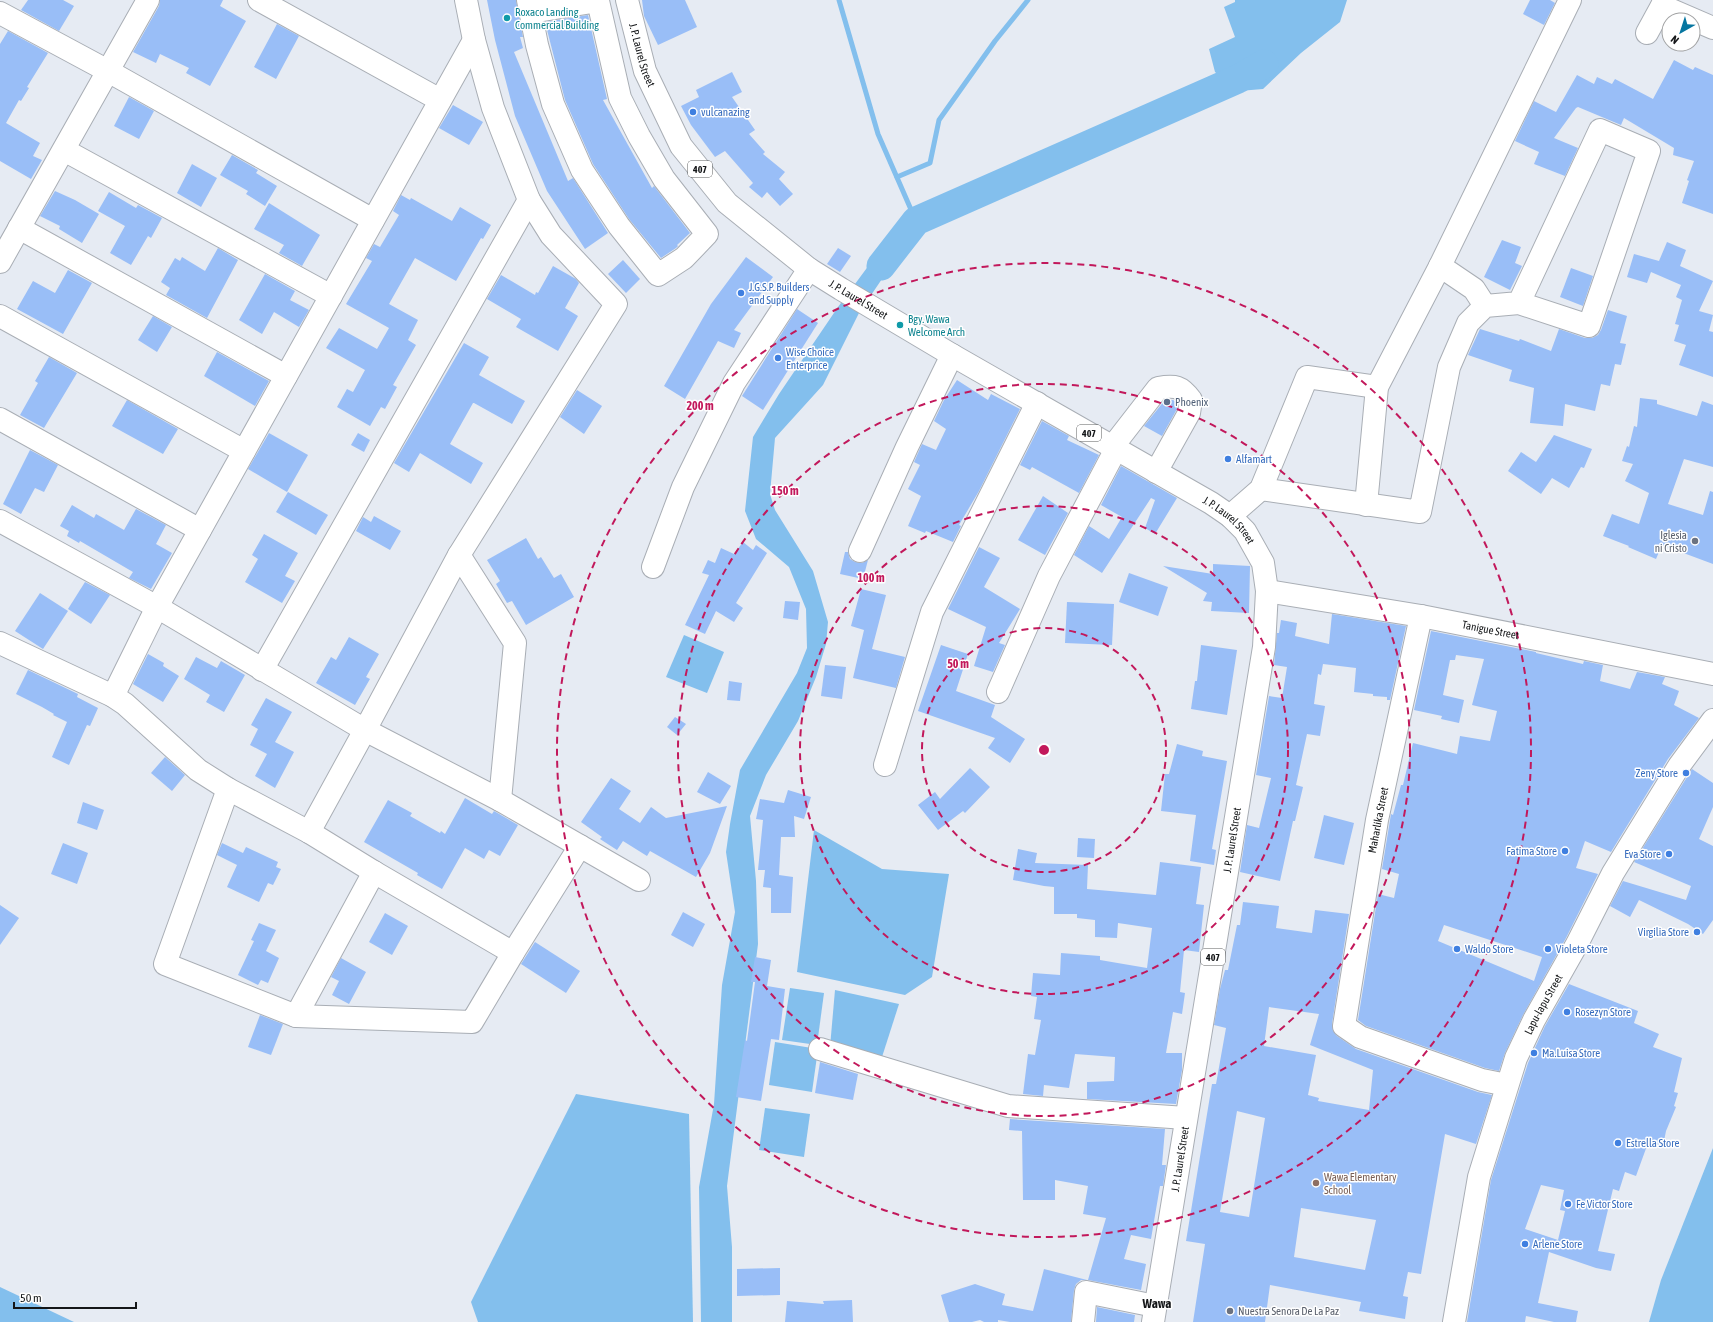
<svg xmlns="http://www.w3.org/2000/svg" width="1713" height="1322" viewBox="0 0 1713 1322" font-family="'Asap Condensed',sans-serif">
<rect width="100%" height="100%" fill="#e6ebf3"/>
<g fill="#83bfed">
<polygon points="1235,0 1347,0 1340,22 1301,53 1263,89 1239,91 1215,72 1209,49 1235,37 1224,7 1235,2"/>
<polygon points="913,233 859,313 823,385 775,438 770,494 775,510 813,571 828,622 826,644 816,677 798,721 766,775 750,816 756,881 758,944 727,1186 732,1247 732,1322 701,1322 699,1187 714,1104 722,985 735,912 726,852 730,824 740,770 797,673 807,648 806,609 789,567 756,539 745,511 753,437 779,394 838,307 889,238"/>
<polygon points="684,635 724,652 707,693 666,677"/>
<polygon points="814,830 882,869 949,874 932,977 905,995 797,972"/>
<polygon points="790,988 824,993 817,1045 782,1040"/>
<polygon points="835,990 899,1004 882,1057 830,1047"/>
<polygon points="775,1042 818,1049 812,1092 769,1085"/>
<polygon points="576,1094 689,1114 693,1322 478,1322 471,1302"/>
<polygon points="765,1108 810,1114 804,1157 759,1150"/>
<polygon points="1713,1148 1713,1322 1649,1322 1661,1280"/>
<polygon points="0,1287 74,1322 0,1322"/>
</g>
<g fill="none" stroke-linecap="round" stroke-linejoin="round">
<g stroke="#83bfed" stroke-width="5">
<polyline points="839,0 878,134 916,221"/>
<polyline points="897,177 930,163 939,120 995,41 1028,0"/>
</g>
<polyline stroke="#83bfed" stroke-width="29" points="881,266 916,221 1238,79 1264,64"/>
</g>
<g fill="#99bef7" fill-rule="evenodd">
<polygon points="28,0 63,0 74,6 59,31 21,10"/>
<polygon points="160,0 223,0 220,6 246,21 210,86 186,73 189,68 160,54 156,63 133,52 159,6"/>
<polygon points="487,0 516,0 523,37 520,37 523,48 514,52 568,181 573,178 608,233 585,249 547,191 515,116 495,40"/>
<polygon points="642,0 685,0 697,27 658,45 644,16"/>
<polygon points="1530,0 1550,0 1555,3 1544,25 1523,14"/>
<polygon points="588,15 607,99 603,100 652,188 654,186 690,233 677,245 678,246 676,248 661,258 629,219 593,164 565,100 545,22"/>
<polygon points="277,24 299,36 276,79 254,67"/>
<polygon points="8,31 48,53 27,87 29,88 21,101 19,100 6,123 40,143 33,156 42,160 31,179 0,161 0,44"/>
<polygon points="1674,60 1693,70 1695,67 1713,75 1713,214 1682,203 1689,181 1687,180 1694,161 1673,155 1674,148 1624,118 1621,125 1578,107 1576,108 1554,138 1578,148 1565,176 1534,164 1539,152 1515,141 1534,101 1556,112 1577,75 1594,84 1597,77 1612,84 1615,79 1653,99"/>
<polygon points="732,72 742,92 732,97 755,130 749,134 765,152 763,154 785,172 779,179 793,194 780,206 767,192 762,198 749,187 753,183 725,151 715,157 691,125 681,106 699,97 696,90"/>
<polygon points="129,97 154,111 139,139 114,126"/>
<polygon points="453,105 483,122 469,145 439,128"/>
<polygon points="232,155 258,170 256,173 277,186 265,206 246,194 248,191 220,175"/>
<polygon points="192,164 217,178 201,207 177,193"/>
<polygon points="55,191 75,200 99,214 82,243 59,229 60,226 40,216"/>
<polygon points="109,192 136,208 138,205 162,218 151,238 148,236 131,265 110,253 125,226 98,211"/>
<polygon points="401,195 410,200 411,198 452,221 460,207 491,225 483,239 481,238 456,281 415,258 389,304 418,320 408,340 416,345 393,385 397,387 385,409 381,407 370,426 337,407 347,389 353,392 365,370 326,348 339,328 377,349 389,328 346,304 372,261 366,258 374,244 380,247 399,215 393,211"/>
<polygon points="269,203 320,235 302,266 279,253 284,245 254,229"/>
<polygon points="1502,240 1521,247 1515,263 1522,266 1510,290 1484,277"/>
<polygon points="1667,242 1686,250 1680,266 1713,281 1699,311 1713,315 1709,331 1713,332 1713,377 1679,365 1686,345 1674,341 1679,325 1675,324 1682,300 1676,297 1681,285 1651,272 1647,283 1627,277 1634,254 1659,261"/>
<polygon points="218,248 238,260 207,318 166,295 170,288 161,282 175,258 180,261 182,257 205,271"/>
<polygon points="838,248 851,256 840,272 827,264"/>
<polygon points="746,257 773,277 734,330 741,333 734,348 718,341 685,399 664,386 711,304"/>
<polygon points="623,260 640,279 626,293 608,274"/>
<polygon points="553,266 576,279 579,283 565,308 578,316 558,351 516,327 521,319 487,299 501,275 535,295 536,292 538,293"/>
<polygon points="1571,268 1593,276 1583,306 1560,297"/>
<polygon points="68,270 92,283 63,334 17,309 33,281 55,293"/>
<polygon points="265,274 295,291 290,300 309,310 299,327 274,312 262,334 239,320"/>
<polygon points="797,309 818,323 763,410 742,396"/>
<polygon points="1608,310 1627,316 1620,343 1626,344 1621,365 1615,364 1610,386 1601,384 1595,411 1565,404 1563,426 1530,423 1534,388 1509,381 1512,370 1468,355 1480,329 1519,341 1520,339 1551,351 1559,329 1585,338 1592,338 1598,335 1601,330"/>
<polygon points="153,316 172,327 157,352 138,340"/>
<polygon points="464,343 489,357 479,375 525,401 512,424 474,403 473,403 450,444 483,463 471,484 420,453 409,472 394,463"/>
<polygon points="217,352 269,381 255,406 204,376"/>
<polygon points="49,357 77,373 44,428 20,415 38,383 35,381"/>
<polygon points="957,380 988,400 991,394 1020,409 979,491 959,525 961,526 953,542 926,531 925,533 908,526 921,496 908,489 920,465 914,462 922,444 936,450 946,429 934,421 944,400"/>
<polygon points="577,390 602,406 584,434 560,417"/>
<polygon points="1640,398 1657,400 1657,404 1697,416 1702,401 1713,405 1713,467 1684,459 1668,504 1703,515 1710,491 1713,492 1713,564 1662,545 1656,559 1628,547 1629,546 1603,536 1612,514 1639,524 1649,493 1625,481 1633,464 1622,461 1627,446 1629,447 1634,426 1637,427"/>
<polygon points="127,400 178,429 163,454 112,426"/>
<polygon points="1165,400 1173,400 1178,403 1177,409 1162,436 1144,426"/>
<polygon points="1042,421 1069,436 1067,440 1099,455 1079,493 1032,467 1030,470 1020,465"/>
<polygon points="269,433 308,455 287,492 248,469"/>
<polygon points="358,433 370,440 364,452 351,445"/>
<polygon points="1554,435 1592,449 1584,468 1581,467 1569,488 1552,478 1541,494 1508,471 1521,452 1536,462"/>
<polygon points="30,450 58,465 44,492 35,488 21,514 3,504"/>
<polygon points="1121,466 1177,498 1155,534 1145,528 1155,500 1151,498 1102,573 1074,555 1089,526 1109,539 1122,517 1101,505"/>
<polygon points="288,492 328,515 316,535 276,512"/>
<polygon points="1043,496 1068,513 1045,555 1018,540"/>
<polygon points="72,505 94,518 96,514 124,530 136,509 166,525 156,544 172,553 151,589 129,578 133,572 80,541 79,543 67,536 69,531 60,526"/>
<polygon points="374,516 401,531 390,550 356,531 363,517 371,522"/>
<polygon points="264,534 298,553 285,576 295,581 282,603 245,582 258,559 252,555"/>
<polygon points="526,538 538,559 541,557 554,578 561,574 574,597 526,625 512,601 507,603 496,584 500,581 487,560"/>
<polygon points="743,542 753,550 756,545 767,553 736,603 743,608 734,622 716,611 705,634 685,625 709,575 702,573 708,560 715,563 721,548 734,554"/>
<polygon points="979,547 1000,558 984,587 1020,609 999,643 1005,645 993,672 974,666 986,627 948,609"/>
<polygon points="845,552 848,552 850,559 855,562 862,563 868,560 863,579 840,574"/>
<polygon points="1213,564 1250,566 1249,613 1211,611 1212,602 1203,601 1207,593 1163,566 1213,574"/>
<polygon points="1129,573 1168,587 1158,616 1119,602"/>
<polygon points="85,582 110,595 91,624 68,609"/>
<polygon points="861,589 886,595 872,649 905,657 896,688 853,678 864,630 851,626"/>
<polygon points="40,593 68,611 43,649 15,631"/>
<polygon points="785,601 800,602 798,620 783,618"/>
<polygon points="1067,602 1114,604 1112,645 1065,643"/>
<polygon points="1332,614 1406,626 1390,700 1387,700 1387,697 1373,696 1373,694 1354,692 1356,668 1323,664 1321,675 1318,674 1314,704 1325,706 1320,736 1307,734 1296,785 1303,787 1295,821 1293,821 1280,881 1240,872 1247,825 1259,828 1271,778 1256,775 1269,696 1282,698 1287,667 1274,665 1277,633 1279,633 1281,620 1297,623 1295,636 1329,644"/>
<path d="M1431 631 1536 652V653L1583 664 1584 661 1603 665 1600 681 1630 689 1637 672 1665 677 1662 684 1679 691 1674 705 1699 718 1668 759 1611 852 1585 841 1576 868 1598 874 1566 938 1523 1015 1505 1053 1499 1071 1485 1068 1366 1026 1358 1020 1378 894 1394 898 1399 874 1382 869 1391 814 1393 815 1401 785H1403L1413 743 1457 754 1460 736 1490 741 1497 711 1472 705 1484 659 1456 655 1455 660H1450L1443 695 1464 700 1459 723 1441 719 1442 716 1414 710ZM1444 925 1542 957 1534 981 1438 941Z"/>
<polygon points="349,637 379,654 366,677 370,679 355,705 316,683 331,657 336,660"/>
<polygon points="941,645 968,654 956,691 995,705 991,717 1025,739 1010,763 988,748 995,738 918,711"/>
<polygon points="1201,645 1237,650 1227,715 1191,709 1195,681 1197,681"/>
<polygon points="148,654 164,663 163,666 179,676 163,702 133,684"/>
<polygon points="196,657 217,668 221,661 245,675 224,712 206,702 210,695 184,679"/>
<polygon points="825,665 846,667 842,699 821,696"/>
<polygon points="28,670 78,694 77,697 98,708 90,726 87,725 69,765 52,757 67,722 53,715 54,714 42,707 16,694"/>
<polygon points="729,681 742,683 740,701 727,700"/>
<polygon points="266,698 292,712 275,742 294,752 275,788 255,776 267,754 250,745 258,729 251,725"/>
<polygon points="675,717 686,724 677,735 667,727"/>
<polygon points="1177,744 1203,751 1202,756 1227,761 1212,849 1216,850 1214,865 1190,861 1196,815 1161,811 1165,774 1169,774"/>
<polygon points="165,757 185,775 172,791 151,773"/>
<polygon points="970,768 990,787 965,813 963,811 938,830 918,805 935,792 940,799"/>
<polygon points="1692,769 1713,783 1713,807 1699,839 1713,846 1713,920 1703,934 1688,924 1639,900 1630,917 1610,906 1623,881 1686,900 1691,886 1634,862"/>
<polygon points="708,772 731,786 720,804 697,792"/>
<polygon points="611,778 631,791 619,809 640,823 651,807 666,818 727,806 710,853 696,877 650,851 647,856 623,841 617,850 600,839 602,837 581,822"/>
<polygon points="788,790 811,797 804,819 794,816 795,837 781,837 779,875 793,877 791,913 771,913 771,888 763,887 765,870 758,870 763,820 756,819 760,799 784,803"/>
<polygon points="465,798 492,814 494,811 518,825 500,856 489,850 484,859 465,848 442,889 417,875 418,873 364,842 388,800 412,813 410,816 440,833 441,831 445,834"/>
<polygon points="83,802 104,810 97,830 77,823"/>
<polygon points="1324,815 1354,823 1344,865 1314,858"/>
<polygon points="1078,838 1095,839 1094,858 1077,857"/>
<polygon points="63,843 88,853 77,884 51,874"/>
<polygon points="222,843 243,853 246,847 278,862 276,867 281,869 273,885 268,883 259,902 227,887 237,865 217,855"/>
<polygon points="1018,849 1037,853 1035,863 1088,865 1087,889 1156,895 1160,862 1201,867 1196,904 1204,905 1199,952 1184,950 1180,992 1185,993 1182,1014 1173,1012 1166,1053 1182,1053 1182,1070 1176,1104 1087,1099 1087,1082 1114,1081 1115,1057 1075,1054 1069,1088 1044,1085 1043,1096 1023,1094 1028,1054 1035,1055 1041,1020 1034,1019 1037,997 1031,996 1033,973 1060,975 1061,953 1100,956 1100,960 1147,968 1152,928 1118,923 1117,938 1095,937 1095,920 1077,918 1077,914 1054,914 1054,887 1044,886 1013,880"/>
<path d="M1243 902 1279 906 1276 928 1312 933 1315 910 1349 914 1332 1024 1333 1031 1337 1036 1356 1049 1478 1092 1492 1095 1476 1144 1445 1134 1421 1274 1408 1272 1403 1296 1408 1297 1405 1319 1359 1311 1361 1302 1270 1285 1265 1322H1193L1205 1244 1186 1241 1212 1084H1216L1226 1028 1214 1025 1220 989 1225 970H1228L1237 925H1240ZM1269 1007 1319 1014 1310 1045 1373 1070 1369 1110 1318 1101 1319 1098 1308 1095 1316 1055 1264 1046ZM1237 1111 1265 1118 1249 1217 1220 1212ZM1301 1208 1376 1220 1365 1270 1294 1257Z"/>
<polygon points="0,905 19,918 0,945"/>
<polygon points="683,912 705,924 693,947 671,935"/>
<polygon points="385,913 408,926 392,955 369,942"/>
<polygon points="259,923 276,930 266,951 279,958 268,983 261,980 258,985 238,975 254,941 251,940"/>
<polygon points="535,942 580,971 566,993 521,964"/>
<polygon points="755,957 771,960 767,986 785,989 779,1040 771,1039 761,1101 736,1097 745,1040 747,1041 755,982 751,982"/>
<polygon points="341,958 366,972 349,1004 332,995 339,981 331,977"/>
<path d="M1569 984 1638 1011 1634 1023 1659 1034 1653 1047 1682 1058 1674 1092 1678 1093 1674 1106 1676 1107 1666 1131 1663 1146 1648 1143 1636 1176 1625 1172 1619 1191 1613 1189 1598 1251 1615 1254 1611 1271 1596 1268 1549 1252 1538 1303 1578 1311 1576 1322H1554L1526 1316 1525 1322H1467L1491 1180 1528 1063 1545 1026ZM1541 1185 1564 1190 1560 1210 1565 1211 1558 1240 1525 1229Z"/>
<polygon points="260,1015 283,1024 271,1055 248,1047"/>
<polygon points="820,1062 858,1074 853,1100 815,1093"/>
<polygon points="1010,1119 1165,1129 1162,1165 1166,1165 1163,1186 1160,1186 1151,1239 1131,1235 1124,1259 1146,1264 1141,1290 1088,1280 1106,1218 1083,1214 1088,1186 1055,1180 1055,1200 1023,1200 1022,1131 1009,1130"/>
<polygon points="780,1268 780,1295 737,1296 737,1269"/>
<polygon points="1044,1269 1087,1280 1081,1280 1076,1284 1074,1290 1071,1322 1010,1322 998,1320 998,1322 984,1322 980,1320 972,1322 949,1322 941,1295 975,1284 1005,1294 1002,1305 1033,1311"/>
<polygon points="852,1300 853,1322 785,1322 787,1301 824,1304 823,1301"/>
<polygon points="1097,1307 1135,1315 1134,1322 1096,1322"/>
</g>
<g fill="none" stroke-linecap="round" stroke-linejoin="round">
<defs>
<g id="minor">
<polyline points="259,0 440,100"/>
<polyline points="528,0 537,45 553,104 582,170 619,226 658,275 684,258 707,234 664,179 639,136 620,98 598,1 531,12"/>
<polyline points="1662,6 1713,28"/>
<polyline points="0,13 108,71 373,220"/>
<polyline points="1647,33 1665,0"/>
<polyline points="64,150 331,296"/>
<polyline points="19,228 286,376"/>
<polyline points="0,262 148,0"/>
<polyline points="1440,266 1474,289 1485,306"/>
<polyline points="0,316 244,451"/>
<polyline points="0,419 200,530"/>
<path d="M1113 446 1158 388C1175 385 1181 386 1191 400L1189 413 1156 472"/>
<polyline points="1261,489 1420,512 1449,367 1468,323 1485,306 1519,303 1600,130 1649,151 1589,326 1519,303"/>
<polyline points="1366,505 1377,387 1440,266 1570,0"/>
<polyline points="1230,516 1261,489 1307,377 1377,387"/>
<polyline points="0,521 157,607 365,730 500,800 639,880"/>
<polyline points="860,551 907,447 952,355"/>
<polyline points="459,555 515,643 500,800"/>
<polyline points="653,567 683,487 734,383 809,269"/>
<path id="s1" d="M1267 591 1421 616 1713 674"/>
<polyline points="1421,616 1377,820 1344,1026 1360,1037 1482,1080 1507,1085"/>
<polyline points="0,643 113,696 125,704 198,770 228,789 309,832 374,872 513,953"/>
<polyline points="262,670 529,200"/>
<polyline points="998,692 1049,576 1116,449"/>
<polyline points="113,696 157,607 474,40"/>
<polyline points="885,765 932,612 1037,403"/>
<polyline points="228,789 165,964 296,1016 472,1022 513,953 580,846"/>
<polyline points="309,832 365,730 459,555 616,304 551,235 529,200 493,108 474,40 466,0"/>
<polyline points="296,1016 374,872"/>
<polyline points="820,1049 1008,1106 1186,1118"/>
<polyline points="1083,1322 1086,1292 1155,1306"/>
<path id="s2" d="M1454 1322 1479 1177 1516 1058 1534 1020 1577 944 1613 873 1679 766 1713 720"/>
</g>
<g id="major">
<path id="s3" d="M627 0 645 71 681 146 727 203 809 269 841 289 952 355 1211 503 1230 516 1245 531 1263 563 1267 591 1264 647 1153 1322"/>
</g>
</defs>
<use href="#minor" stroke="#a9aeb5" stroke-width="24"/>
<use href="#major" stroke="#a9aeb5" stroke-width="24"/>
<use href="#minor" stroke="#fff" stroke-width="22"/>
<use href="#major" stroke="#fff" stroke-width="22"/>
</g>
<g fill="none" stroke="#c2185b" stroke-width="2" stroke-dasharray="7 5">
<circle cx="1044" cy="750" r="122"/>
<circle cx="1044" cy="750" r="244"/>
<circle cx="1044" cy="750" r="366"/>
<circle cx="1044" cy="750" r="487"/>
</g>
<g fill="#0f9aa8" stroke="#fff" stroke-width="1.5">
<circle cx="507" cy="18" r="4"/>
<circle cx="900" cy="325" r="4"/>
</g>
<g fill="#3f7fe0" stroke="#fff" stroke-width="1.5">
<circle cx="693" cy="112" r="4"/>
<circle cx="741" cy="293" r="4"/>
<circle cx="778" cy="358" r="4"/>
<circle cx="1228" cy="459" r="4"/>
<circle cx="1686" cy="773" r="4"/>
<circle cx="1565" cy="851" r="4"/>
<circle cx="1669" cy="854" r="4"/>
<circle cx="1697" cy="932" r="4"/>
<circle cx="1457" cy="949" r="4"/>
<circle cx="1548" cy="949" r="4"/>
<circle cx="1567" cy="1012" r="4"/>
<circle cx="1534" cy="1053" r="4"/>
<circle cx="1618" cy="1143" r="4"/>
<circle cx="1568" cy="1204" r="4"/>
<circle cx="1525" cy="1244" r="4"/>
</g>
<circle fill="#5c6f8a" stroke="#fff" stroke-width="1.5" cx="1167" cy="402" r="4"/>
<g fill="#6b7280" stroke="#fff" stroke-width="1.5">
<circle cx="1695" cy="541" r="4"/>
<circle cx="1230" cy="1311" r="4"/>
</g>
<circle fill="#8d6e63" stroke="#fff" stroke-width="1.5" cx="1316" cy="1183" r="4"/>
<g text-anchor="middle" stroke-width="3" stroke-linejoin="round" paint-order="stroke">
<g fill="#fff" stroke="#5a5c5d" stroke-width="1">
<rect x="688" y="161" width="24" height="16" rx="3"/>
<rect x="1077" y="425" width="24" height="16" rx="3"/>
<rect x="1201" y="949" width="24" height="16" rx="3"/>
</g>
<g font-size="10" font-weight="bold" fill="#141618">
<text x="700" y="173">407</text>
<text x="1089" y="437">407</text>
<text x="1213" y="961">407</text>
</g>
<g font-size="11" fill="#0d838f" stroke="#fff" text-anchor="start">
<text x="515" y="16">Roxaco Landing<tspan x="515" dy="13">Commercial Building</tspan></text>
<text x="908" y="323">Bgy. Wawa<tspan x="908" dy="13">Welcome Arch</tspan></text>
</g>
<g font-size="11" fill="#141618" stroke="#fff">
<text dy="4" stroke="none"><textPath href="#s3" startOffset="57">J. P. Laurel Street</textPath></text>
<text dy="4" stroke="none"><textPath href="#s3" startOffset="393">J. P. Laurel Street</textPath></text>
<text dy="4" stroke="none"><textPath href="#s3" startOffset="825">J. P. Laurel Street</textPath></text>
<text dy="4" stroke="none"><textPath href="#s1" startOffset="227">Tanigue Street</textPath></text>
<text transform="translate(1378 820) rotate(-79)" y="4">Maharlika Street</text>
<text transform="translate(1232 840) rotate(-81)" y="4">J. P. Laurel Street</text>
<text dy="4" stroke="none"><textPath href="#s2" startOffset="332">Lapu-lapu Street</textPath></text>
<text transform="translate(1180 1159) rotate(-81)" y="4">J. P. Laurel Street</text>
</g>
<g font-size="11" fill="#366cbe" stroke="#fff" text-anchor="start">
<text x="701" y="116">vulcanazing</text>
<text x="749" y="291">J.G.S.P. Builders<tspan x="749" dy="13">and Supply</tspan></text>
<text x="786" y="356">Wise Choice<tspan x="786" dy="13">Enterprice</tspan></text>
<text x="1236" y="463">Alfamart</text>
<text x="1678" y="777" text-anchor="end">Zeny Store</text>
<text x="1557" y="855" text-anchor="end">Fatima Store</text>
<text x="1661" y="858" text-anchor="end">Eva Store</text>
<text x="1689" y="936" text-anchor="end">Virgilia Store</text>
<text x="1465" y="953">Waldo Store</text>
<text x="1556" y="953">Violeta Store</text>
<text x="1575" y="1016">Rosezyn Store</text>
<text x="1542" y="1057">Ma.Luisa Store</text>
<text x="1626" y="1147">Estrella Store</text>
<text x="1576" y="1208">Fe Victor Store</text>
<text x="1533" y="1248">Arlene Store</text>
</g>
<g font-size="11" fill="#4e5e75" stroke="#fff" text-anchor="start">
<text x="1175" y="406">Phoenix</text>
</g>
<g font-size="11" fill="#5b616d" stroke="#fff" text-anchor="end">
<text x="1687" y="539">Iglesia<tspan x="1687" dy="13">ni Cristo</tspan></text>
<text x="1238" y="1315" text-anchor="start">Nuestra Senora De La Paz</text>
</g>
<g font-size="11" fill="#785e54" stroke="#fff" text-anchor="start">
<text x="1324" y="1181">Wawa Elementary<tspan x="1324" dy="13">School</tspan></text>
</g>
<g font-size="13" font-weight="bold" fill="#141618" stroke="#fff">
<text x="1157" y="1308">Wawa</text>
</g>
</g>
<circle cx="1044" cy="750" r="6" fill="#c2185b" stroke="#fff" stroke-width="2"/>
<g font-size="12" text-anchor="middle" font-weight="bold" fill="#c2185b" stroke="#fff" stroke-width="3" stroke-linejoin="round" paint-order="stroke">
<text x="700" y="410">200 m</text>
<text x="785" y="495">150 m</text>
<text x="871" y="582">100 m</text>
<text x="958" y="668">50 m</text>
</g>
<g transform="translate(1681 32) rotate(219)"><circle r="19" fill="#ffffff" stroke="#a1a2a3"/>
<path d="M0-3L7 15L0 10L-7 15Z" fill="#0676a0"/>
<text y="-6" font-size="11" font-weight="bold" text-anchor="middle" fill="#141618">N</text>
</g>
<path d="M14 1302v6h122v-6" fill="none" stroke="#141618" stroke-width="2"/>
<text x="20" y="1302" font-size="12" fill="#141618" stroke="#ffffff" stroke-width="3" paint-order="stroke">50 m</text>
</svg>
